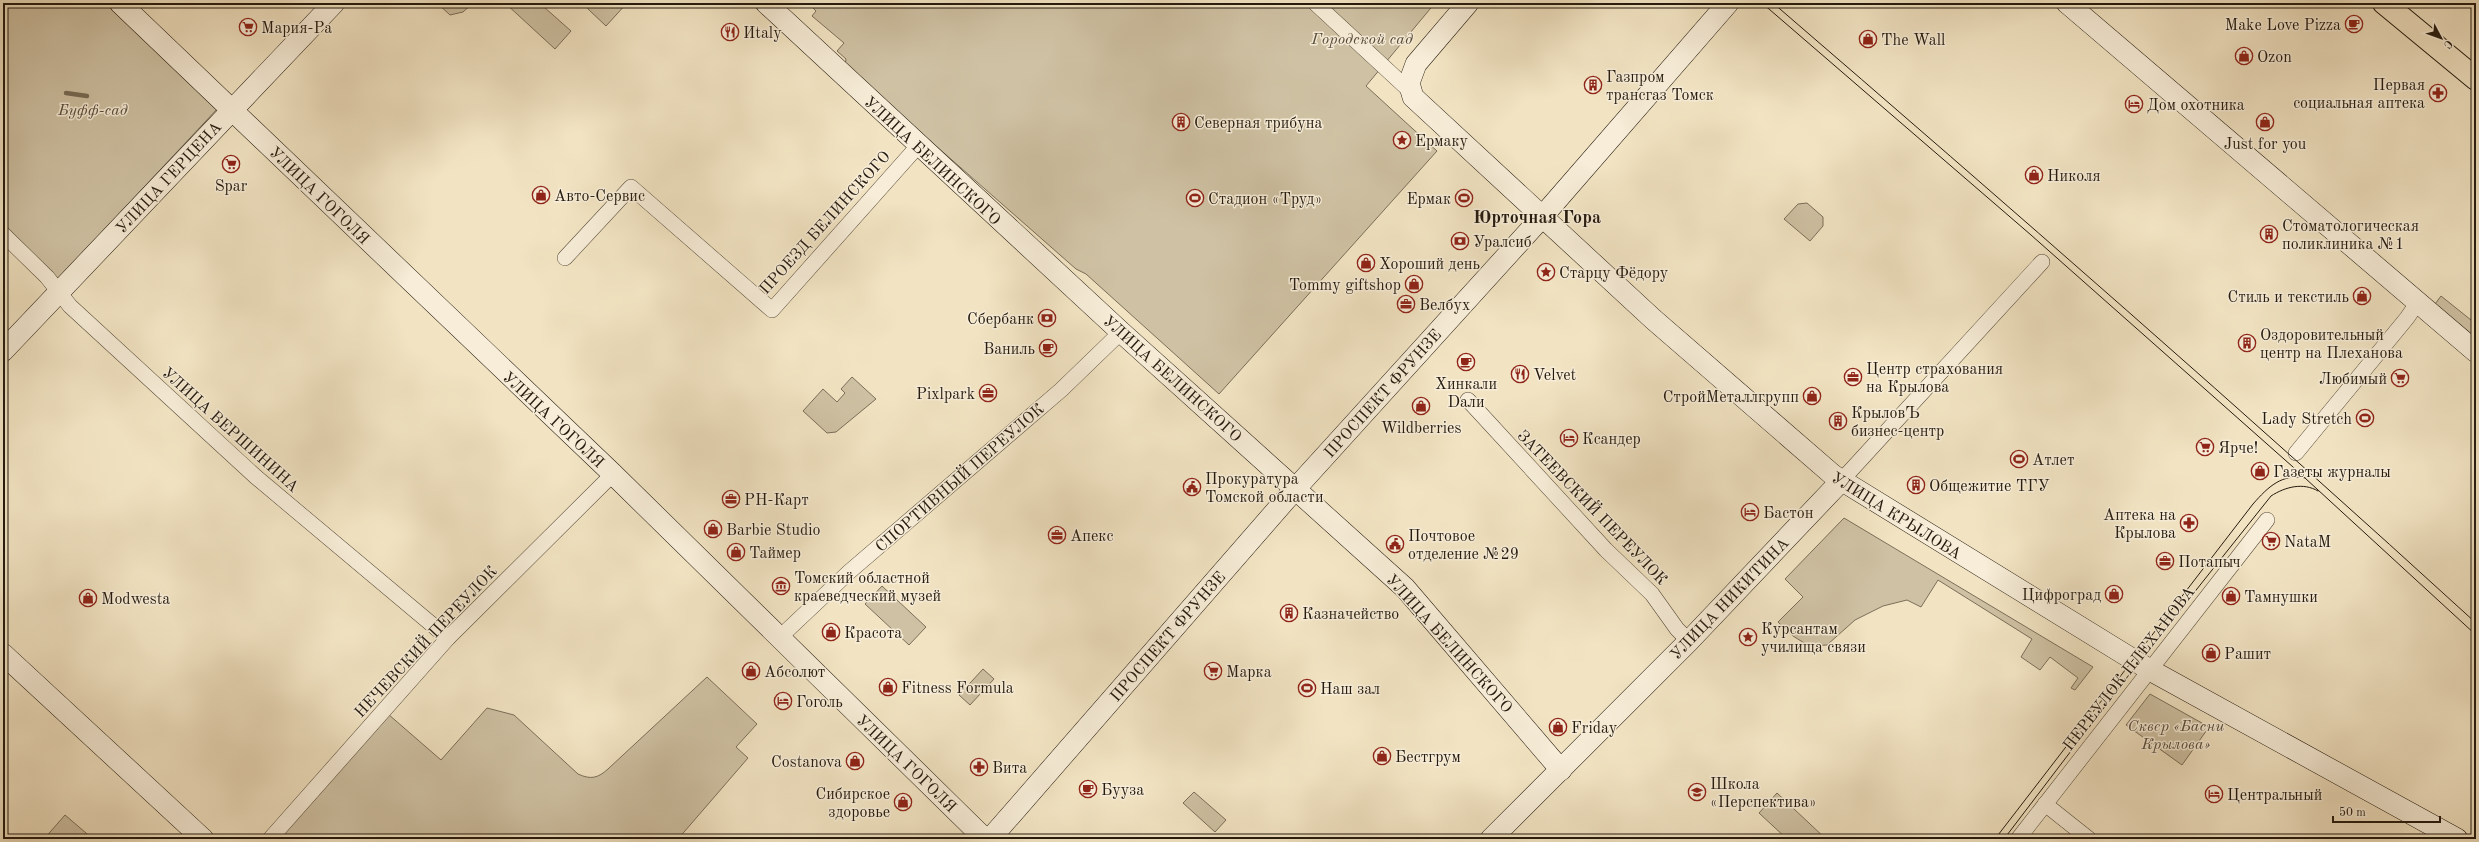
<svg xmlns="http://www.w3.org/2000/svg" width="2479" height="842" viewBox="0 0 2479 842" font-family="'Old Standard TT',serif">
<rect width="100%" height="100%" fill="#f2e4c3"/>
<filter id="stains"><feTurbulence type="fractalNoise" baseFrequency=".005" numOctaves="4"/><feColorMatrix values="0 0 0 0 .2 0 0 0 0 .09 0 0 0 0 .02 0 0 0 .5 -.17"/></filter>
<radialGradient id="worn" r=".72"><stop offset=".6" stop-color="#630" stop-opacity="0"/><stop offset="1" stop-color="#630" stop-opacity=".3"/></radialGradient>
<g fill="#cfc2a4" stroke="#7a6e59">
<polygon points="3,3 111,3 219,107 58,279 3,225"/>
<polygon points="437,3 473,3 463,12 450,15"/>
<polygon points="505,3 547,3 544,7 571,31 555,49"/>
<polygon points="586,3 627,3 606,26 588,9"/>
<polygon points="808,3 1435,3 1366,86 1437,151 1219,394 1086,274 1076,269 845,66 846,59 837,51 844,43 812,16 816,11"/>
<polygon points="1807,203 1823,217 1823,226 1810,241 1784,219 1798,204"/>
<polygon points="2441,296 2476,324 2476,338 2435,304"/>
<polygon points="852,377 876,399 836,432 827,433 803,411 823,389 837,402 845,393 841,389"/>
<polygon points="1844,518 2093,667 2075,690 2071,688 2078,678 2050,657 2040,670 2021,657 2032,639 1938,580 1921,607 1907,600 1883,606 1855,620 1827,645 1809,646 1793,636 1778,622 1803,597 1785,579"/>
<polygon points="882,586 926,627 909,645 865,604"/>
<polygon points="983,669 994,679 970,705 959,695"/>
<path d="M707 677 757 724 736 747 748 758 678 839H279L388 714 441 760 487 708 514 715 578 774C591 780 598 778 608 769Z"/>
<polygon points="2150,694 2209,727 2182,765 2126,725"/>
<polygon points="1194,792 1226,820 1215,832 1183,803"/>
<polygon points="1777,793 1826,839 1787,839 1759,813"/>
<polygon points="65,815 93,839 44,839"/>
</g>
<g fill="none" stroke-linecap="round" stroke-linejoin="round">
<polyline stroke="#766a55" stroke-width="4.5" points="66,93 87,96"/>
<defs>
<g id="street">
<polyline points="1315,3 1410,91"/>
<polyline points="3,234 47,277 70,306 256,477 448,638"/>
<polyline points="565,258 631,187 772,310 918,146"/>
<polyline points="1468,400 1606,550 1652,594 1677,629 1689,641"/>
<polyline points="2296,453 2407,318 2418,302"/>
<polyline points="1841,481 2042,262"/>
<polyline points="779,638 849,572 1061,390 1121,332"/>
<polyline points="2045,804 2089,839"/>
<polyline points="270,839 448,638 613,474"/>
<polyline points="2018,839 2267,520"/>
</g>
<g id="secondary">
<polyline points="120,3 613,474 985,839"/>
<polyline points="766,3 1121,332 1405,588 1561,770"/>
<polyline points="1468,3 1416,64 1409,83 1413,97 1653,319 1833,475 2150,670 2457,839"/>
<polyline points="2067,3 2476,352"/>
<polyline points="3,351 334,3"/>
<polyline points="3,654 203,839"/>
<polyline points="990,839 1296,488 1542,217 1728,3"/>
<polyline points="1491,839 1689,641 1841,481"/>
</g>
<polyline id="primary" points="2384,3 2476,79"/>
</defs>
<use href="#street" stroke="#584c3b" stroke-width="16"/>
<use href="#secondary" stroke="#241a0e" stroke-width="22"/>
<use href="#primary" stroke="#241a0e" stroke-width="24"/>
<use href="#street" stroke="#f7edd8" stroke-width="15"/>
<use href="#secondary" stroke="#f7edd8" stroke-width="21"/>
<use href="#primary" stroke="#f2e4c3" stroke-width="22"/>
<g stroke="#241a0e" stroke-width="1">
<polyline points="1762,3 2031,235 2293,467 2476,635"/>
<path d="M1773 3C2010 207 2245 412 2476 623"/>
<path d="M1995 839 2253 504C2268 487 2282 473 2306 478"/>
<path d="M2004 839 2138 663 2271 496C2285 487 2303 482 2318 491"/>
</g>
</g>
<defs>
<symbol id="cafe-ring" viewBox="-11 -11 22 22"><circle r="9.5" fill="#f7edd8" stroke="#8f2418" stroke-width="1.5"/><path d="M-5.5-4.5H6V0H3Q3 3.5 0 3.5H-2.5Q-5.5 3.5-5.5 0ZM3-3.2v2h1.7v-2ZM-6 4.5H4V6H-6Z" fill="#8f2418"/></symbol>
<symbol id="supermarket-ring" viewBox="-11 -11 22 22"><circle r="9.5" fill="#f7edd8" stroke="#8f2418" stroke-width="1.5"/><path d="M-6-5.5h2.5l.6 2H6L4.5 2H-2.5L-4.4-4H-6ZM-1.5 3.2a1.3 1.3 0 1 0 .1 0ZM3 3.2a1.3 1.3 0 1 0 .1 0Z" fill="#8f2418"/></symbol>
<symbol id="restaurant-ring" viewBox="-11 -11 22 22"><circle r="9.5" fill="#f7edd8" stroke="#8f2418" stroke-width="1.5"/><path d="M-5-6h1v4h1v-4h1v4h1v-4h1v5L-1.5 .5V6h-2V.5L-5-1ZM5-6V6H3V1.5H1.5Q1.5-4 5-6Z" fill="#8f2418"/></symbol>
<symbol id="shop-ring" viewBox="-11 -11 22 22"><circle r="9.5" fill="#f7edd8" stroke="#8f2418" stroke-width="1.5"/><path d="M-5-2.5h2.3a2.7 3.5 0 0 1 5.4 0H5L5.5 6h-11ZM-1.5-2.5h3a1.5 2.3 0 0 0-3 0Z" fill="#8f2418"/></symbol>
<symbol id="building-ring" viewBox="-11 -11 22 22"><circle r="9.5" fill="#f7edd8" stroke="#8f2418" stroke-width="1.5"/><path d="M-4-6H4V6H1V3H-1V6H-4ZM-2.5-4.3h1.7v1.8h-1.7ZM.8-4.3h1.7v1.8H.8ZM-2.5-1h1.7V.8h-1.7ZM.8-1h1.7V.8H.8Z" fill="#8f2418"/></symbol>
<symbol id="pharmacy-ring" viewBox="-11 -11 22 22"><circle r="9.5" fill="#f7edd8" stroke="#8f2418" stroke-width="1.5"/><path d="M-2-6h4v4h4v4h-4v4h-4v-4h-4v-4h4Z" fill="#8f2418"/></symbol>
<symbol id="hotel-ring" viewBox="-11 -11 22 22"><circle r="9.5" fill="#f7edd8" stroke="#8f2418" stroke-width="1.5"/><path d="M-6-4.5h1.5V1H6V5H4.5V3h-9V5H-6ZM-4 0a1.8 1.8 0 1 1 3.6 0ZM.5 0V-2.5h3Q6-2.5 6 0Z" fill="#8f2418"/></symbol>
<symbol id="sight-ring" viewBox="-11 -11 22 22"><circle r="9.5" fill="#f7edd8" stroke="#8f2418" stroke-width="1.5"/><path d="M0-6L1.8-2.2L6-1.7L2.9 1.2L3.7 5.4L0 3.3L-3.7 5.4L-2.9 1.2L-6-1.7L-1.8-2.2Z" fill="#8f2418"/></symbol>
<symbol id="stadium-ring" viewBox="-11 -11 22 22"><circle r="9.5" fill="#f7edd8" stroke="#8f2418" stroke-width="1.5"/><path d="M0-5a6.5 5 0 1 0 0 10a6.5 5 0 1 0 0-10ZM-3.5-1.8h7v3.6h-7Z" fill="#8f2418"/></symbol>
<symbol id="bank-ring" viewBox="-11 -11 22 22"><circle r="9.5" fill="#f7edd8" stroke="#8f2418" stroke-width="1.5"/><path d="M-6-4H6V4H-6ZM0-2.3a2.3 2.3 0 1 0 0 4.6a2.3 2.3 0 1 0 0-4.6Z" fill="#8f2418"/></symbol>
<symbol id="office-ring" viewBox="-11 -11 22 22"><circle r="9.5" fill="#f7edd8" stroke="#8f2418" stroke-width="1.5"/><path d="M-6-3h4V-5.5h4V-3h4V5H-6ZM-1-4.5V-3h2v-1.5ZM-6 0V1H6V0Z" fill="#8f2418"/></symbol>
<symbol id="civic-ring" viewBox="-11 -11 22 22"><circle r="9.5" fill="#f7edd8" stroke="#8f2418" stroke-width="1.5"/><path d="M-.6-6.5H3V-4.5H.6V-3L4-1V1h2V6H-6V1h2V-1L-.6-3ZM-1.2 2.5V6h2.4V2.5Z" fill="#8f2418"/></symbol>
<symbol id="museum-ring" viewBox="-11 -11 22 22"><circle r="9.5" fill="#f7edd8" stroke="#8f2418" stroke-width="1.5"/><path d="M0-6L6-3V-2H-6V-3ZM-5-1h2V3h-2ZM-1-1h2V3h-2ZM3-1h2V3H3ZM-6 4H6V6H-6Z" fill="#8f2418"/></symbol>
<symbol id="school-ring" viewBox="-11 -11 22 22"><circle r="9.5" fill="#f7edd8" stroke="#8f2418" stroke-width="1.5"/><path d="M0-5L7-2L0 1L-7-2ZM-4 1L0 2.5L4 1V4Q0 6-4 4Z" fill="#8f2418"/></symbol>
</defs>
<g fill-rule="evenodd">
<use href="#cafe-ring" x="2344" y="14" width="20" height="20"/>
<use href="#supermarket-ring" x="238" y="17" width="20" height="20"/>
<use href="#restaurant-ring" x="720" y="22" width="20" height="20"/>
<use href="#shop-ring" x="1858" y="29" width="20" height="20"/>
<use href="#shop-ring" x="2234" y="46" width="20" height="20"/>
<use href="#building-ring" x="1583" y="75" width="20" height="20"/>
<use href="#pharmacy-ring" x="2428" y="83" width="20" height="20"/>
<use href="#hotel-ring" x="2124" y="94" width="20" height="20"/>
<use href="#building-ring" x="1171" y="112" width="20" height="20"/>
<use href="#shop-ring" x="2255" y="112" width="20" height="20"/>
<use href="#sight-ring" x="1392" y="130" width="20" height="20"/>
<use href="#supermarket-ring" x="221" y="154" width="20" height="20"/>
<use href="#shop-ring" x="2024" y="165" width="20" height="20"/>
<use href="#shop-ring" x="531" y="185" width="20" height="20"/>
<use href="#stadium-ring" x="1185" y="188" width="20" height="20"/>
<use href="#stadium-ring" x="1454" y="188" width="20" height="20"/>
<use href="#building-ring" x="2259" y="224" width="20" height="20"/>
<use href="#bank-ring" x="1450" y="231" width="20" height="20"/>
<use href="#shop-ring" x="1356" y="253" width="20" height="20"/>
<use href="#sight-ring" x="1536" y="262" width="20" height="20"/>
<use href="#shop-ring" x="1404" y="274" width="20" height="20"/>
<use href="#shop-ring" x="2352" y="286" width="20" height="20"/>
<use href="#office-ring" x="1396" y="294" width="20" height="20"/>
<use href="#bank-ring" x="1037" y="308" width="20" height="20"/>
<use href="#building-ring" x="2237" y="333" width="20" height="20"/>
<use href="#cafe-ring" x="1038" y="338" width="20" height="20"/>
<use href="#cafe-ring" x="1456" y="352" width="20" height="20"/>
<use href="#restaurant-ring" x="1510" y="364" width="20" height="20"/>
<use href="#office-ring" x="1843" y="367" width="20" height="20"/>
<use href="#supermarket-ring" x="2390" y="368" width="20" height="20"/>
<use href="#office-ring" x="978" y="383" width="20" height="20"/>
<use href="#shop-ring" x="1802" y="386" width="20" height="20"/>
<use href="#shop-ring" x="1411" y="396" width="20" height="20"/>
<use href="#stadium-ring" x="2355" y="408" width="20" height="20"/>
<use href="#building-ring" x="1828" y="411" width="20" height="20"/>
<use href="#hotel-ring" x="1559" y="428" width="20" height="20"/>
<use href="#supermarket-ring" x="2195" y="437" width="20" height="20"/>
<use href="#stadium-ring" x="2009" y="449" width="20" height="20"/>
<use href="#shop-ring" x="2250" y="461" width="20" height="20"/>
<use href="#building-ring" x="1906" y="475" width="20" height="20"/>
<use href="#civic-ring" x="1182" y="477" width="20" height="20"/>
<use href="#office-ring" x="721" y="489" width="20" height="20"/>
<use href="#hotel-ring" x="1740" y="502" width="20" height="20"/>
<use href="#pharmacy-ring" x="2179" y="513" width="20" height="20"/>
<use href="#shop-ring" x="703" y="519" width="20" height="20"/>
<use href="#office-ring" x="1047" y="525" width="20" height="20"/>
<use href="#supermarket-ring" x="2261" y="531" width="20" height="20"/>
<use href="#civic-ring" x="1385" y="534" width="20" height="20"/>
<use href="#shop-ring" x="726" y="542" width="20" height="20"/>
<use href="#office-ring" x="2155" y="551" width="20" height="20"/>
<use href="#museum-ring" x="771" y="576" width="20" height="20"/>
<use href="#shop-ring" x="2104" y="584" width="20" height="20"/>
<use href="#shop-ring" x="2221" y="586" width="20" height="20"/>
<use href="#shop-ring" x="78" y="588" width="20" height="20"/>
<use href="#building-ring" x="1279" y="603" width="20" height="20"/>
<use href="#shop-ring" x="821" y="622" width="20" height="20"/>
<use href="#sight-ring" x="1738" y="627" width="20" height="20"/>
<use href="#shop-ring" x="2201" y="643" width="20" height="20"/>
<use href="#shop-ring" x="741" y="661" width="20" height="20"/>
<use href="#supermarket-ring" x="1203" y="661" width="20" height="20"/>
<use href="#shop-ring" x="878" y="677" width="20" height="20"/>
<use href="#stadium-ring" x="1297" y="678" width="20" height="20"/>
<use href="#hotel-ring" x="773" y="691" width="20" height="20"/>
<use href="#shop-ring" x="1548" y="717" width="20" height="20"/>
<use href="#shop-ring" x="1372" y="746" width="20" height="20"/>
<use href="#shop-ring" x="845" y="751" width="20" height="20"/>
<use href="#pharmacy-ring" x="969" y="757" width="20" height="20"/>
<use href="#cafe-ring" x="1078" y="779" width="20" height="20"/>
<use href="#school-ring" x="1687" y="782" width="20" height="20"/>
<use href="#hotel-ring" x="2204" y="784" width="20" height="20"/>
<use href="#shop-ring" x="893" y="792" width="20" height="20"/>
</g>
<g text-anchor="middle" stroke-width="3" stroke-linejoin="round" paint-order="stroke">
<g font-size="16" fill="#241a0e" stroke="#f7edd8" text-anchor="start">
<text x="2341" y="30" text-anchor="end">Make Love Pizza</text>
<text x="261" y="33">Мария-Ра</text>
<text x="743" y="38">Иtaly</text>
<text x="1881" y="45">The Wall</text>
<text x="2257" y="62">Ozon</text>
<text x="1606" y="82">Газпром<tspan x="1606" dy="18">трансгаз Томск</tspan></text>
<text x="2425" y="90" text-anchor="end">Первая<tspan x="2425" dy="18">социальная аптека</tspan></text>
<text x="2147" y="110">Дом охотника</text>
<text x="1194" y="128">Северная трибуна</text>
<text x="1415" y="146">Ермаку</text>
<text x="2265" y="149" text-anchor="middle">Just for you</text>
<text x="2047" y="181">Николя</text>
<text x="231" y="191" text-anchor="middle">Spar</text>
<text x="554" y="201">Авто-Сервис</text>
<text x="1208" y="204">Стадион «Труд»</text>
<text x="1451" y="204" text-anchor="end">Ермак</text>
<text x="2282" y="231">Стоматологическая<tspan x="2282" dy="18">поликлиника №1</tspan></text>
<text x="1473" y="247">Уралсиб</text>
<text x="1379" y="269">Хороший день</text>
<text x="1559" y="278">Старцу Фёдору</text>
<text x="1401" y="290" text-anchor="end">Tommy giftshop</text>
<text x="2349" y="302" text-anchor="end">Стиль и текстиль</text>
<text x="1419" y="310">Велбух</text>
<text x="1034" y="324" text-anchor="end">Сбербанк</text>
<text x="2260" y="340">Оздоровительный<tspan x="2260" dy="18">центр на Плеханова</tspan></text>
<text x="1035" y="354" text-anchor="end">Ваниль</text>
<text x="1866" y="374">Центр страхования<tspan x="1866" dy="18">на Крылова</tspan></text>
<text x="1533" y="380">Velvet</text>
<text x="2387" y="384" text-anchor="end">Любимый</text>
<text x="1466" y="389" text-anchor="middle">Хинкали<tspan x="1466" dy="18">Dали</tspan></text>
<text x="975" y="399" text-anchor="end">Pixlpark</text>
<text x="1799" y="402" text-anchor="end">СтройМеталлгрупп</text>
<text x="1851" y="418">КрыловЪ<tspan x="1851" dy="18">бизнес-центр</tspan></text>
<text x="2352" y="424" text-anchor="end">Lady Stretch</text>
<text x="1421" y="433" text-anchor="middle">Wildberries</text>
<text x="1582" y="444">Ксандер</text>
<text x="2218" y="453">Ярче!</text>
<text x="2032" y="465">Атлет</text>
<text x="2273" y="477">Газеты журналы</text>
<text x="1205" y="484">Прокуратура<tspan x="1205" dy="18">Томской области</tspan></text>
<text x="1929" y="491">Общежитие ТГУ</text>
<text x="744" y="505">РН-Карт</text>
<text x="1763" y="518">Бастон</text>
<text x="2176" y="520" text-anchor="end">Аптека на<tspan x="2176" dy="18">Крылова</tspan></text>
<text x="726" y="535">Barbie Studio</text>
<text x="1070" y="541">Апекс</text>
<text x="1408" y="541">Почтовое<tspan x="1408" dy="18">отделение №29</tspan></text>
<text x="2284" y="547">NataM</text>
<text x="749" y="558">Таймер</text>
<text x="2178" y="567">Потапыч</text>
<text x="794" y="583">Томский областной<tspan x="794" dy="18">краеведческий музей</tspan></text>
<text x="2101" y="600" text-anchor="end">Цифроград</text>
<text x="2244" y="602">Тамнушки</text>
<text x="101" y="604">Modwesta</text>
<text x="1302" y="619">Казначейство</text>
<text x="1761" y="634">Курсантам<tspan x="1761" dy="18">училища связи</tspan></text>
<text x="844" y="638">Красота</text>
<text x="2224" y="659">Рашит</text>
<text x="764" y="677">Абсолют</text>
<text x="1226" y="677">Марка</text>
<text x="901" y="693">Fitness Formula</text>
<text x="1320" y="694">Наш зал</text>
<text x="796" y="707">Гоголь</text>
<text x="1571" y="733">Friday</text>
<text x="1395" y="762">Бестгрум</text>
<text x="842" y="767" text-anchor="end">Costanova</text>
<text x="992" y="773">Вита</text>
<text x="1710" y="789">Школа<tspan x="1710" dy="18">«Перспектива»</tspan></text>
<text x="1101" y="795">Бууза</text>
<text x="890" y="799" text-anchor="end">Сибирское<tspan x="890" dy="18">здоровье</tspan></text>
<text x="2227" y="800">Центральный</text>
</g>
<g font-size="16" font-style="italic" fill="#574c3b" stroke="#f7edd8">
<text x="1362" y="44">Городской сад</text>
<text x="93" y="115">Буфф-сад</text>
<text x="2176" y="731">Сквер «Басни<tspan x="2176" dy="18">Крылова»</tspan></text>
</g>
<g font-size="16" fill="#241a0e" stroke="#f7edd8">
<text transform="translate(933 160) rotate(43)" y="6">УЛИЦА БЕЛИНСКОГО</text>
<text transform="translate(168 177) rotate(-47)" y="6">УЛИЦА ГЕРЦЕНА</text>
<text transform="translate(320 195) rotate(44)" y="6">УЛИЦА ГОГОЛЯ</text>
<text transform="translate(824 222) rotate(-48)" y="6">ПРОЕЗД БЕЛИНСКОГО</text>
<text transform="translate(1173 378) rotate(42)" y="6">УЛИЦА БЕЛИНСКОГО</text>
<text transform="translate(1382 393) rotate(-48)" y="6">ПРОСПЕКТ ФРУНЗЕ</text>
<text transform="translate(554 419) rotate(43)" y="6">УЛИЦА ГОГОЛЯ</text>
<text transform="translate(231 429) rotate(42)" y="6">УЛИЦА ВЕРШИНИНА</text>
<text transform="translate(959 477) rotate(-41)" y="6">СПОРТИВНЫЙ ПЕРЕУЛОК</text>
<text transform="translate(1593 507) rotate(46)" y="6">ЗАТЕЕВСКИЙ ПЕРЕУЛОК</text>
<text transform="translate(1897 515) rotate(32)" y="6">УЛИЦА КРЫЛОВА</text>
<text transform="translate(1729 598) rotate(-46)" y="6">УЛИЦА НИКИТИНА</text>
<text transform="translate(1167 636) rotate(-49)" y="6">ПРОСПЕКТ ФРУНЗЕ</text>
<text transform="translate(425 641) rotate(-47)" y="6">НЕЧЕВСКИЙ ПЕРЕУЛОК</text>
<text transform="translate(1450 643) rotate(48)" y="6">УЛИЦА БЕЛИНСКОГО</text>
<text transform="translate(2128 668) rotate(-52)" y="6">ПЕРЕУЛОК ПЛЕХАНОВА</text>
<text transform="translate(907 763) rotate(44)" y="6">УЛИЦА ГОГОЛЯ</text>
</g>
<g font-size="18" font-weight="bold" fill="#241a0e" stroke="#f7edd8">
<text x="1537" y="223">Юрточная Гора</text>
</g>
</g>
<rect width="2479" height="842" fill="none" stroke="#f2e4c3" stroke-width="16"/>
<rect x="4" y="4" width="2471" height="834" fill="none" stroke="#241a0e" stroke-width="2"/>
<rect x="8" y="8" width="2463" height="826" fill="none" stroke="#241a0e"/>
<g transform="translate(2441 38) rotate(131)" stroke="#f7edd8" stroke-width="3" paint-order="stroke">
<path d="M0-3L7 15L0 10L-7 15Z" fill="#241a0e"/>
<text y="-6" font-size="11" font-weight="bold" text-anchor="middle" fill="#241a0e">С</text>
</g>
<path d="M2333 816v6h107v-6" fill="none" stroke="#241a0e" stroke-width="2"/>
<text x="2339" y="816" font-size="12" fill="#241a0e" stroke="#f7edd8" stroke-width="3" paint-order="stroke">50 m</text>
<rect width="100%" height="100%" filter="url(#stains)"/>
<rect width="100%" height="100%" fill="url(#worn)"/>
</svg>
